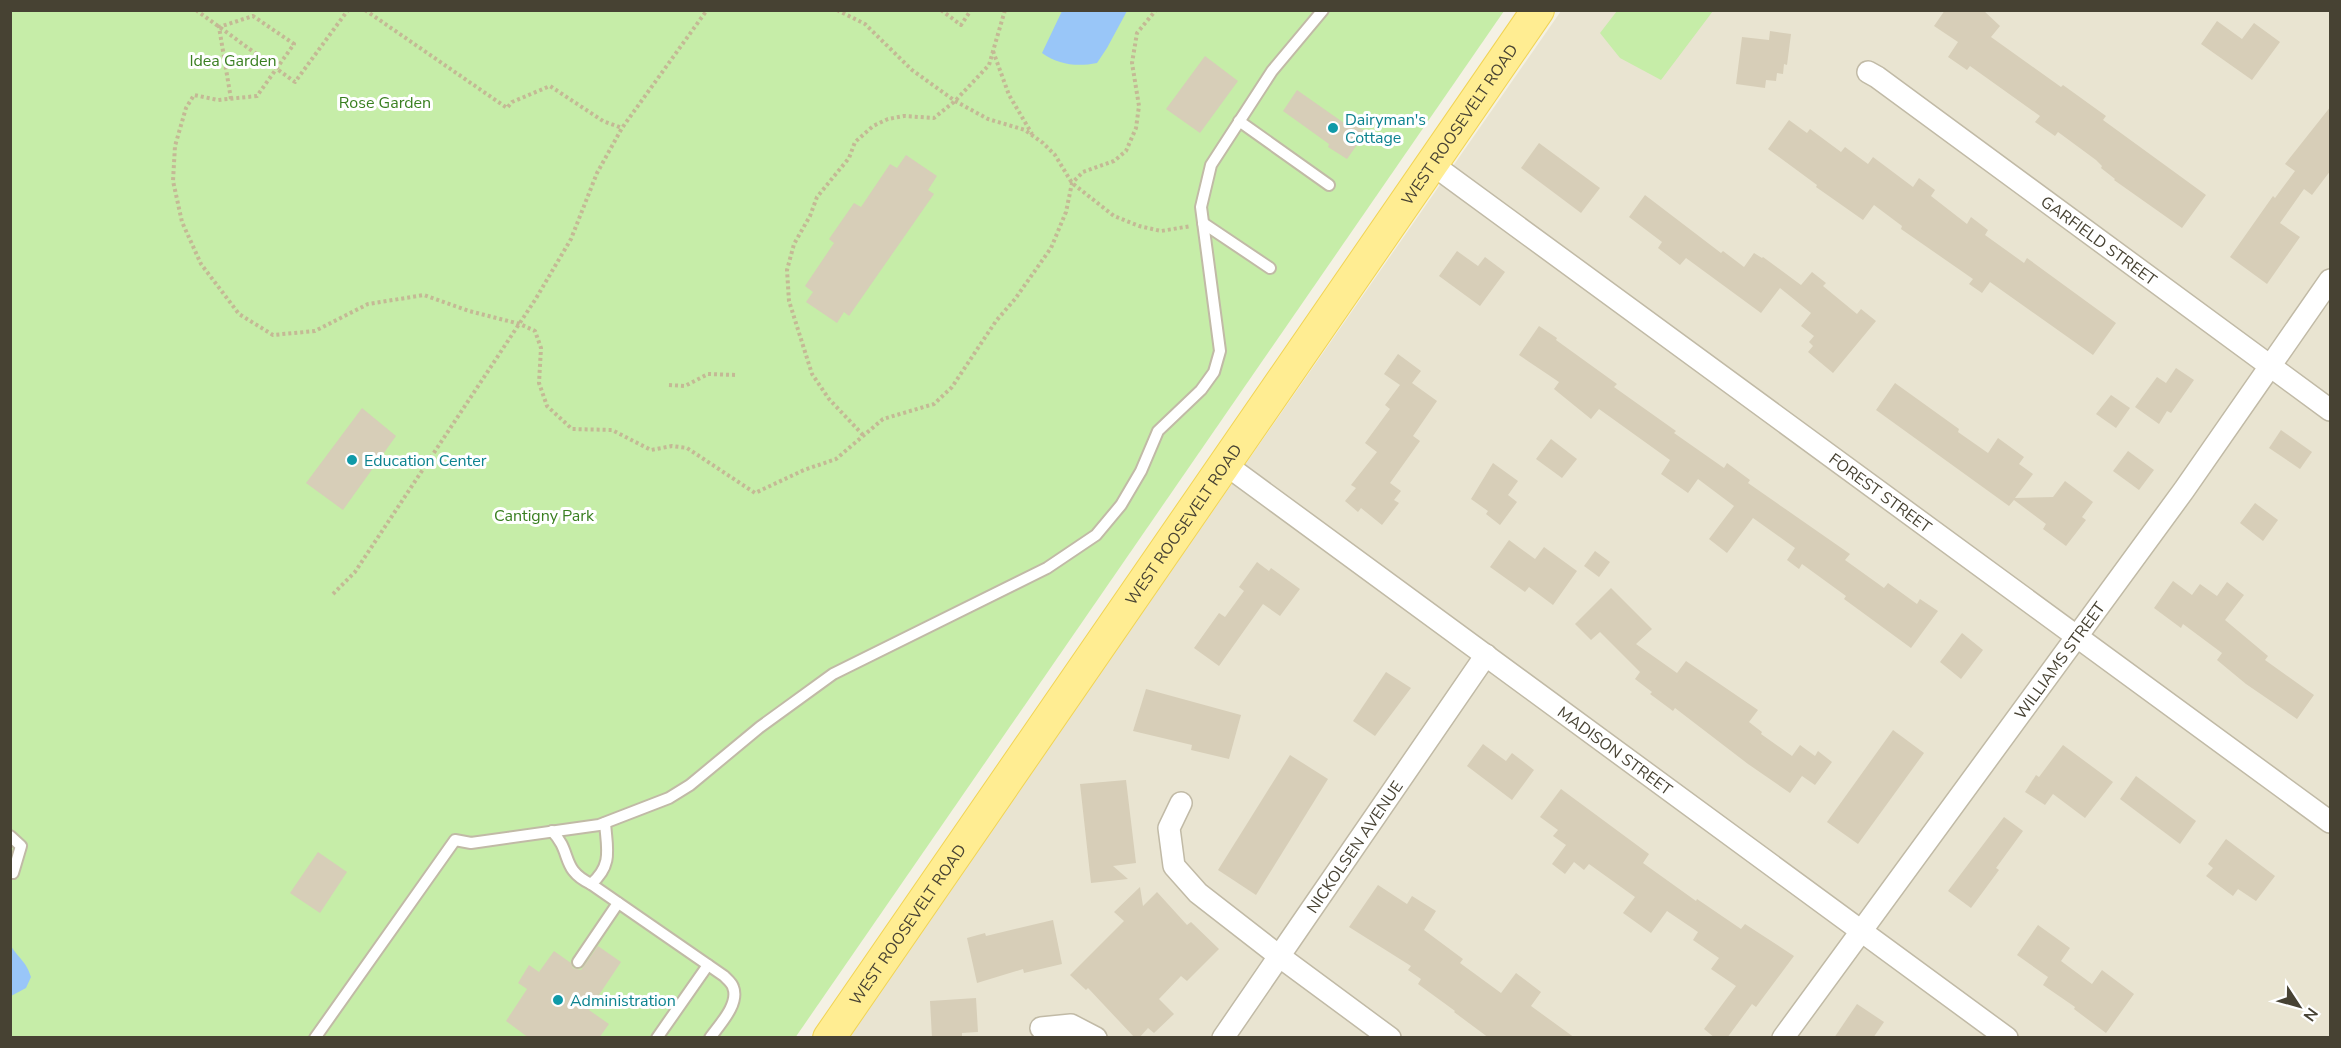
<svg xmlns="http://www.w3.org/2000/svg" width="2341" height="1048" viewBox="0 0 2341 1048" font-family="'Nunito Sans',sans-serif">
<rect width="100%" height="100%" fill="#f4f1e4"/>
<polygon fill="#e9e4d1" points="1561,11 2330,11 2330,1037 846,1038"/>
<g fill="#c6eda8">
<polygon points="10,11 1504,11 795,1038 11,1037"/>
<polygon points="1617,11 1617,10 1713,11 1661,80 1620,58 1600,33"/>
</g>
<g fill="#99c6f8">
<path d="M1062 11V10L1127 11 1107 48 1097 63C1077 67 1059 65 1042 53Z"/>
<path d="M11 946C19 959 26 961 31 977L26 988 11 996Z"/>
</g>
<g fill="#d7ceb8">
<polygon points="1945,10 1983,10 2000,26 1991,37 2061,87 2063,85 2106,116 2103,120 2206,195 2182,228 2114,180 2115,179 2101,168 2102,166 2096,160 2058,132 2055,136 2035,122 2040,116 1970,66 1967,70 1948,57 1958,42 1934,26"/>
<polygon points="2217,21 2242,39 2254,23 2280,42 2252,80 2201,44"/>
<polygon points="1770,31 1791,34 1787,65 1784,64 1783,74 1777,73 1776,81 1766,80 1765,88 1736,84 1742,37 1769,40"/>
<polygon points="1205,56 1238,81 1200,133 1166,109"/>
<polygon points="1297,90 1344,123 1347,119 1366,132 1347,159 1328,147 1329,144 1283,111"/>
<polygon points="2331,106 2331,170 2312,195 2304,189 2280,223 2300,237 2267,284 2230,257 2273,196 2275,198 2295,171 2285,164"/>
<polygon points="1789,120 1807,133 1810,129 1841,152 1845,147 1868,164 1873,157 1913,187 1919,178 1935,190 1931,196 1967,224 1971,217 1988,230 1985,235 2024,263 2027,258 2116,323 2093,355 1990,282 1982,293 1969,284 1973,279 1901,229 1902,226 1874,205 1863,220 1816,187 1817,185 1768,149"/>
<polygon points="1539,143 1600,188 1581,213 1521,168"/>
<polygon points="906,155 937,176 928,190 934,194 849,316 844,312 837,323 806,302 813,292 805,286 834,243 829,239 854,203 861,207 890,164 897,168"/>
<polygon points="1645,195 1721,253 1723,251 1744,267 1754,253 1762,258 1763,257 1801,285 1812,272 1826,283 1823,286 1857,314 1861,309 1876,321 1833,373 1808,352 1813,346 1809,342 1814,336 1801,326 1811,313 1780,288 1761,313 1686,258 1680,265 1658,248 1662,242 1629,217"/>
<polygon points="1457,251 1478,266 1485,257 1505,272 1480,306 1439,276"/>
<polygon points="1539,326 1557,338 1556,340 1617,384 1614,387 1676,431 1674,433 1724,468 1727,463 1750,480 1748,483 1850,554 1845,560 1884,588 1888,583 1917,604 1920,599 1938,611 1911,648 1844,599 1846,596 1802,564 1799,569 1787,560 1795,548 1753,518 1727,553 1709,539 1734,506 1698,479 1688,493 1661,474 1670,460 1599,409 1591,419 1554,389 1559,382 1519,355"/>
<polygon points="1398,354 1421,371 1412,383 1437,401 1413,436 1420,441 1390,483 1401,491 1394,500 1399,503 1382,525 1361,508 1358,512 1345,501 1356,488 1351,485 1377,452 1365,443 1390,409 1385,405 1400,385 1384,374"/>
<polygon points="2176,368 2194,380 2171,413 2167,411 2159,424 2135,407 2157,377 2166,383"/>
<polygon points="1895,383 1959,429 1958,432 1988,453 1998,438 2024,457 2019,464 2033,474 2015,498 2053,497 2065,481 2093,502 2082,517 2086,520 2066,546 2043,529 2046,524 2014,500 2009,506 1876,410"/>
<polygon points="2111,395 2130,408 2116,428 2096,414"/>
<polygon points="362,408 396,436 343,510 306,483"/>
<polygon points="2281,430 2312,452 2300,469 2269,448"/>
<polygon points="1551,439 1577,459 1562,478 1536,459"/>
<polygon points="2128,451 2154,470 2139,490 2113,471"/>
<polygon points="1493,463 1518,481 1508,495 1517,502 1500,525 1486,514 1488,511 1471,499"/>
<polygon points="2255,503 2278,520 2263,541 2240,523"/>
<polygon points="1509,540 1535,559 1544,547 1577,571 1553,605 1529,587 1525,592 1490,567"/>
<polygon points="1595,551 1610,562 1599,577 1584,566"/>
<polygon points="1257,562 1269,571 1271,568 1300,589 1280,616 1263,604 1219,666 1194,648 1219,613 1225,617 1244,591 1239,587"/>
<polygon points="2173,581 2192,595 2200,584 2217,596 2227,582 2244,595 2225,620 2268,656 2265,660 2314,695 2297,719 2246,684 2217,660 2222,653 2183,624 2181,628 2154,608"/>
<polygon points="1611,588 1652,629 1636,644 1677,673 1686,661 1758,710 1749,722 1762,732 1761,734 1792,756 1800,745 1815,756 1818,751 1832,762 1815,785 1802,776 1790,793 1748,764 1675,708 1673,711 1650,694 1652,692 1635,679 1640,672 1600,632 1591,640 1575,624"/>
<polygon points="1962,633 1983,650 1961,679 1940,662"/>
<polygon points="1386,672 1411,688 1375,736 1353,721"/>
<polygon points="1146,689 1241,715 1229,759 1191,750 1192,745 1133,731"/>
<polygon points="1893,730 1924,753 1858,844 1827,822"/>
<polygon points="1483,744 1506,761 1512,753 1534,770 1512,800 1467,766"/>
<polygon points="2063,745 2113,782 2085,818 2053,794 2045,805 2025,792 2036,775 2039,777"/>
<polygon points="1290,755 1328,779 1256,895 1218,870"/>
<polygon points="2136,776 2196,821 2180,844 2120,799"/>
<polygon points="1126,780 1136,863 1113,866 1128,879 1091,883 1080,784"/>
<polygon points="1561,789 1649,854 1643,863 1696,901 1697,899 1741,929 1745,924 1794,956 1756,1007 1752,1004 1727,1038 1715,1038 1704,1029 1736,986 1711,969 1719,958 1693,940 1698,932 1667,911 1651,933 1623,913 1635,897 1589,864 1584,870 1574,862 1565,874 1552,864 1566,845 1553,836 1558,830 1540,817"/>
<polygon points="2004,817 2023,831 1996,868 1999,870 1971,908 1948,891"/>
<polygon points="2226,839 2275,876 2256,901 2238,889 2233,896 2206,876 2213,868 2208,864"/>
<polygon points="318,852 347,872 320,913 290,893"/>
<polygon points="1378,885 1407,904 1412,896 1436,911 1424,930 1463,959 1460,963 1501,993 1516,973 1541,992 1531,1006 1575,1038 1489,1038 1454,1012 1455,1011 1418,984 1421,979 1408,970 1411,966 1349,927"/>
<polygon points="1140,887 1143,906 1157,892 1187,925 1191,922 1219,949 1187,981 1181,976 1159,999 1174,1014 1154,1033 1148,1028 1139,1038 1135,1038 1088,988 1086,990 1070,975 1124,921 1114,912"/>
<polygon points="1053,920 1062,964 1024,973 1023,969 977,983 967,938 985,933 986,936"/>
<polygon points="2038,925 2070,948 2061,961 2092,984 2102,970 2134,994 2106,1033 2074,1009 2075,1007 2043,985 2048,977 2017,955"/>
<polygon points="598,946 621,962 589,1010 609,1024 599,1038 529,1038 506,1021 527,989 518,983 529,965 539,972 554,951 571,963 573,968 581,970"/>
<polygon points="976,998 978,1032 962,1033 962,1038 932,1038 930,1001"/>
<polygon points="1857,1004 1884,1022 1873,1038 1834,1038"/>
</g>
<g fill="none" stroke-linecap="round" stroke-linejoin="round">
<defs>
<g id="service">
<polyline points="1239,121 1329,185"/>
<polyline points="1203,223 1270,268"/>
<path d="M552 831C573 853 560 869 591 884L724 976C727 979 732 983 733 987 740 1004 719 1025 710 1038"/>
<polyline points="10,836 21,846 13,873"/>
<path d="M591 884C613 865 607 849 605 823"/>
<polyline points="578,962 618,903"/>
<polyline points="315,1038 455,840 471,843 599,825 669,798 690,785 760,727 833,674 1047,568 1096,535 1121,505 1141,471 1158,431 1201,390 1214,372 1220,351 1201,207 1211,165 1272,71 1323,10"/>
<polyline points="657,1038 708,965"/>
</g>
<g id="minor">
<path id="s1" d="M1868 72 1877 77 2330 410"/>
<path id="s2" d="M1432 164 2330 822"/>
<path id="s3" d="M1225 464 2007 1038"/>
<polyline points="1181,803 1169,828 1174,866 1198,893 1279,956 1390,1038"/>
<polyline points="1041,1028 1071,1025 1096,1038"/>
<path id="s4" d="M1223 1038 1486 655"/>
<path id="s5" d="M1783 1038 2184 490 2330 280"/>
</g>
<g id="primary">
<path id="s6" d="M829 1038 1538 10"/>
</g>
</defs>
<use href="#service" stroke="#c1baa6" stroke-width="14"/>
<use href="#minor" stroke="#c1baa6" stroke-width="24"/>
<use href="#primary" stroke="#f1d455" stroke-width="34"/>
<g stroke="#c4b995" stroke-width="4" stroke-dasharray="3 3" stroke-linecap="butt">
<polyline points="196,10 295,82 348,10"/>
<polyline points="365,10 507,108 512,102 550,86 603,121 622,128"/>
<polyline points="837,10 865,24 912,70 955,101 988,119 1025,130 1043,143 1055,155 1072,183 1114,216 1139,226 1161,231 1191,226"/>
<polyline points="941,10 961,25 971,10"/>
<polyline points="993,51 1009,95 1032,134"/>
<polyline points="231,99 219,27 253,16 294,44 257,96 218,100 194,95 186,108 175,146 173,181 182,222 201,264 239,314 273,335 315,331 368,304 424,295 469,311 520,324 535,331 541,348 539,383 547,406 572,429 612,430 651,450 672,446 687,448 755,493 804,470 836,459 883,419 934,404 952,387 996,321 1015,299 1051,248 1066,212 1072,183 1083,172 1114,161 1126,151 1136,128 1139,106 1132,63 1137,33 1156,10"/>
<polyline points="669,385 685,386 708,374 736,375"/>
<polyline points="863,435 829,399 812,374 789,301 787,270 794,244 810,216 817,197 849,158 855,142 873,126 888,119 904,116 934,118 955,101 989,65 1005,10"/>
<polyline points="333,594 355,572 535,300 571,239 597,173 622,128 707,10"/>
</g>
<use href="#service" stroke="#fff" stroke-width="10"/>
<use href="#minor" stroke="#fff" stroke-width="21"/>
<use href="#primary" stroke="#ffed92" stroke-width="32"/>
</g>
<g fill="#0f9aa8" stroke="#fff" stroke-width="2">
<circle cx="1333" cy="128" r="6"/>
<circle cx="352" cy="460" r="6"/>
<circle cx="558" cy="1000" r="6"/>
</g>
<g text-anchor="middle" stroke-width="6" stroke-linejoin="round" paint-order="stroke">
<g font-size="16" fill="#397f20" stroke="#fff">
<text x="233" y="66">Idea Garden</text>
<text x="385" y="108">Rose Garden</text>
<text x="544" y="521">Cantigny Park</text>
</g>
<g font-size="16" fill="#0d838f" stroke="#fff" text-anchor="start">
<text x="1345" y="125">Dairyman's<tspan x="1345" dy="18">Cottage</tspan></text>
<text x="364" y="466">Education Center</text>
<text x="570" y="1006">Administration</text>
</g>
<g font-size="16" fill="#474233" stroke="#fff">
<text dy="6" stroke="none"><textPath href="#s6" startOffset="1110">WEST ROOSEVELT ROAD</textPath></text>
<text dy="6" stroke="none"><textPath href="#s1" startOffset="286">GARFIELD STREET</textPath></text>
<text dy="6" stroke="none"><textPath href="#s2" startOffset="556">FOREST STREET</textPath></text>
<text dy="6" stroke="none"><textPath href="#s6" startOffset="624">WEST ROOSEVELT ROAD</textPath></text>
<text dy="6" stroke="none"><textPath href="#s5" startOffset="468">WILLIAMS STREET</textPath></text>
<text dy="6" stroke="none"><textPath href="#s3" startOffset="484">MADISON STREET</textPath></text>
<text dy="6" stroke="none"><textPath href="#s4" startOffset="232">NICKOLSEN AVENUE</textPath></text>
<text dy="6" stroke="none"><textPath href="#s6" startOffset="138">WEST ROOSEVELT ROAD</textPath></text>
</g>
</g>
<rect width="2341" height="1048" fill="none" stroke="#474233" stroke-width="24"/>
<g transform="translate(2299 1006) rotate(126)" stroke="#ffffff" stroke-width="4.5" paint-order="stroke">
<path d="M0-4.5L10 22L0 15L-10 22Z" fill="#474233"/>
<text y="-9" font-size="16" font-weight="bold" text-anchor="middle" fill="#474233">N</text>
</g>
</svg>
